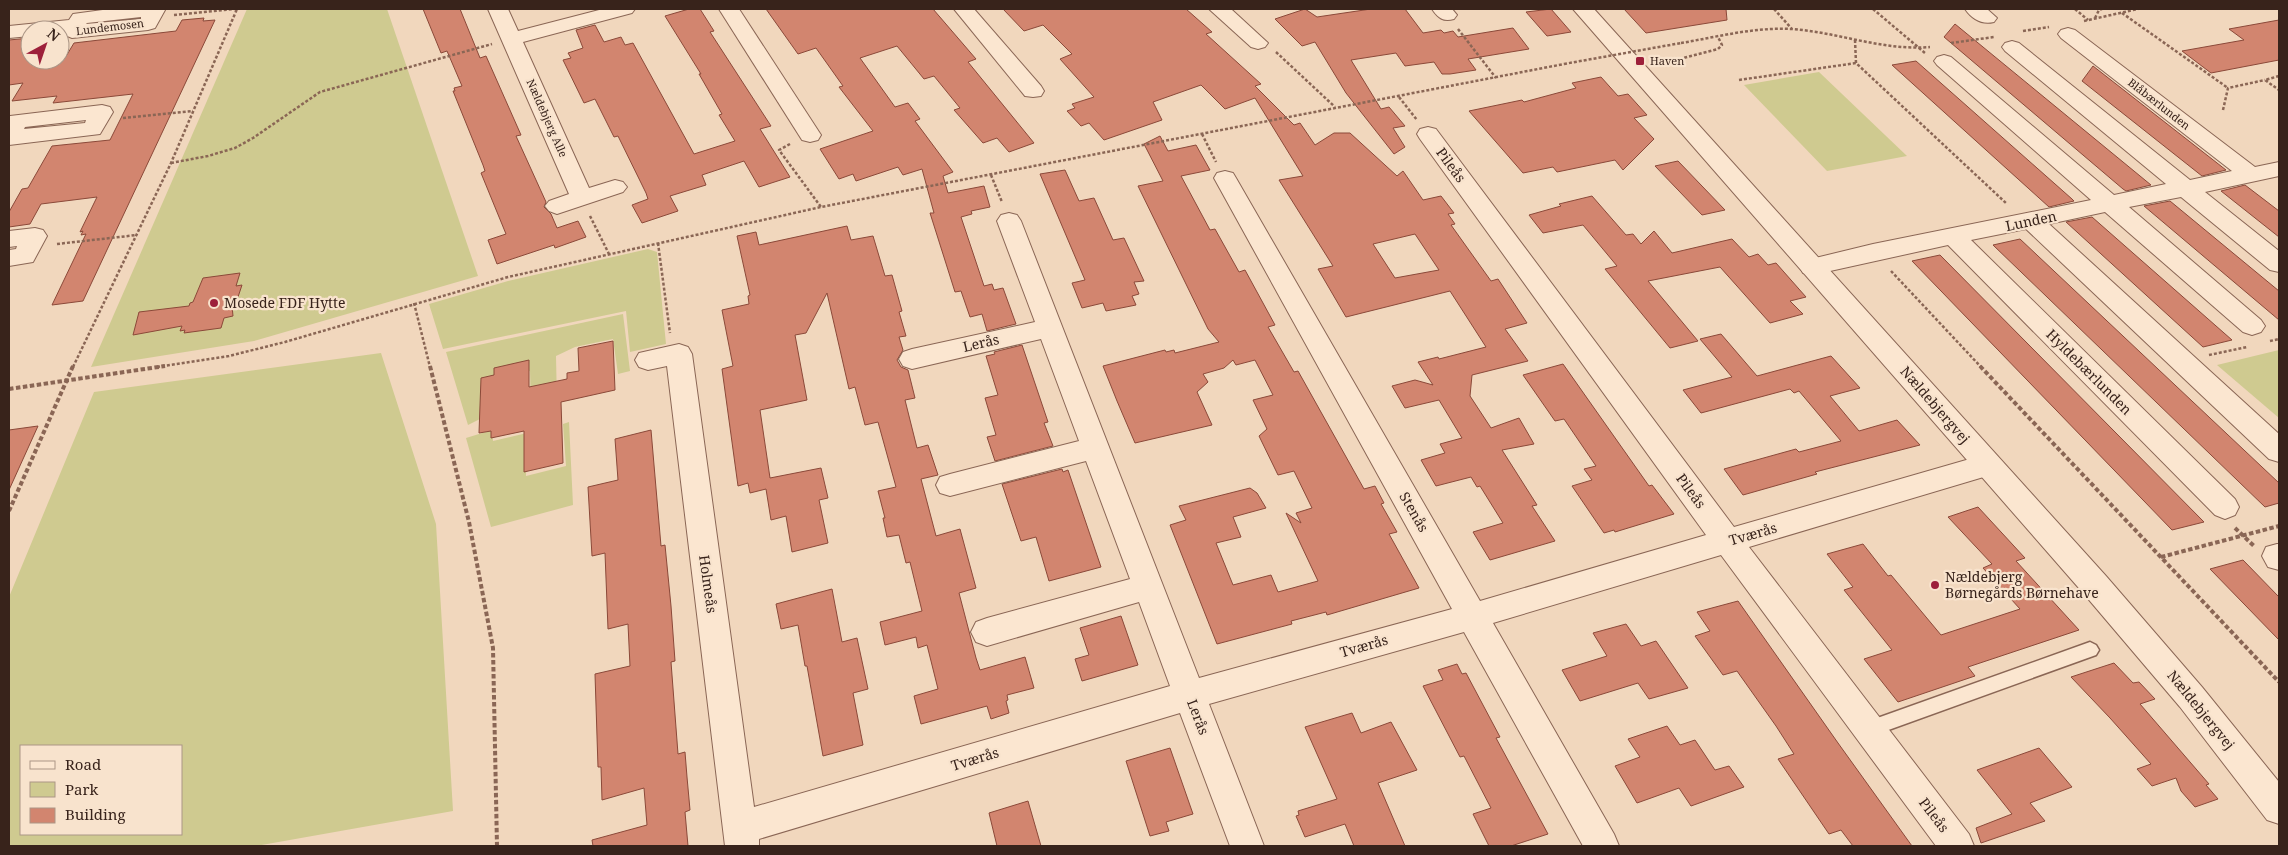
<svg xmlns="http://www.w3.org/2000/svg" width="2288" height="855" viewBox="0 0 2288 855" font-family="'Noto Serif',serif">
<rect width="100%" height="100%" fill="#f1d7bd"/>
<g fill="#cfca90" fill-rule="evenodd">
<polygon points="247,9 387,9 478,276 254,341 91,367"/>
<polygon points="1819,72 1907,156 1827,171 1744,85"/>
<polygon points="648,249 657,252 666,344 630,352 626,311 443,349 429,304 508,281"/>
<polygon points="623,314 630,371 618,374 613,339 575,347 556,356 557,403 531,407 530,371 485,380 484,417 468,425 446,352"/>
<polygon points="2279,350 2279,418 2217,365"/>
<path d="M381 353 436 524 453 811 256 846H9V597L94 392ZM181 746V834H21V746Z"/>
<polygon points="569,422 573,505 491,527 466,438 492,430 493,441 527,433 526,476 566,466 563,424"/>
</g>
<g fill="#d2856f" stroke="#8b4939" fill-rule="evenodd">
<polygon points="423,9 460,9 480,58 486,56 521,135 516,136 546,202 544,207 551,214 557,228 578,221 586,237 555,248 554,245 497,264 488,240 506,234 481,173 485,171 483,165 453,91 455,91 454,88 462,86 447,51 441,53"/>
<polygon points="689,9 700,9 714,31 710,32 771,126 760,129 790,177 759,187 744,161 702,175 706,185 670,196 678,211 642,223 632,205 648,199 646,193 618,136 614,137 595,99 584,103 563,60 571,58 568,53 583,48 576,30 595,25 604,42 621,37 625,45 633,43 694,154 735,141 719,115 722,114 699,74 701,74 665,16"/>
<polygon points="766,9 933,9 976,59 968,62 1034,143 1009,152 997,138 983,143 954,110 960,108 934,76 924,79 897,46 860,58 895,107 908,103 920,119 915,121 953,172 943,176 948,193 984,186 990,207 971,211 972,214 961,217 984,286 992,284 994,290 1003,288 1016,324 987,331 982,314 970,317 961,291 955,292 930,213 934,213 922,169 903,175 898,167 856,181 853,174 839,179 820,149 873,131 839,87 843,86 816,48 798,54"/>
<path d="M1003 9H1186L1212 32 1206 34 1261 84 1255 86 1294 125 1300 123 1315 145 1334 133H1350L1397 176 1403 171 1423 200 1441 196 1454 213 1448 214 1455 224 1451 225 1491 281 1498 279 1527 323 1505 329 1528 361 1472 375 1470 396 1491 428 1519 418 1534 444 1502 450 1537 505 1532 506 1555 541 1490 560 1473 532 1503 523 1480 486 1477 487 1471 477 1436 486 1421 460 1445 453 1440 444 1462 438 1439 400 1405 408 1392 386 1415 380 1433 385 1418 362 1438 357 1439 359 1486 347 1450 291 1346 317 1318 269 1333 266 1279 180 1303 176 1255 98 1225 109 1201 85 1153 102 1162 120 1104 140 1089 123 1081 126 1067 111 1075 108 1072 104 1094 97 1060 59 1072 54 1043 25 1024 31ZM1415 234 1439 270 1395 278 1373 244Z"/>
<polygon points="1305,9 1317,17 1371,9 1405,9 1423,33 1441,30 1444,33 1453,31 1458,37 1513,28 1529,49 1468,59 1476,70 1450,74 1442,74 1434,62 1405,66 1396,53 1351,60 1381,109 1389,107 1405,126 1393,128 1405,147 1394,154 1346,93 1315,42 1302,46 1275,19"/>
<polygon points="1551,9 1571,32 1547,36 1526,12"/>
<polygon points="1624,9 1726,9 1727,20 1646,33"/>
<polygon points="204,18 203,21 215,20 83,301 52,305 86,234 81,235 83,231 80,232 97,197 41,204 30,224 9,227 9,212 22,189 28,188 52,146 110,140 133,94 53,103 57,96 12,101 23,83 9,85 9,40 30,38 30,62 60,60 65,58 74,43 176,31 182,20"/>
<polygon points="2279,20 2279,60 2211,73 2182,51 2244,40 2229,29"/>
<polygon points="1955,24 2151,185 2126,191 2123,189 1944,37"/>
<polygon points="1916,61 2072,199 2074,201 2049,207 1892,65"/>
<polygon points="2093,66 2226,170 2202,176 2082,81"/>
<polygon points="1601,77 1618,96 1628,94 1647,115 1634,118 1654,139 1623,170 1615,160 1557,172 1553,167 1523,173 1469,111 1522,100 1524,102 1576,88 1572,83"/>
<polygon points="1160,136 1168,151 1196,145 1210,170 1181,176 1210,230 1215,229 1239,272 1245,270 1275,325 1268,327 1294,372 1298,371 1364,489 1375,486 1384,503 1381,504 1397,532 1389,534 1419,588 1327,615 1326,612 1291,621 1292,624 1217,644 1170,525 1186,520 1179,506 1250,488 1257,493 1266,508 1233,517 1241,537 1216,543 1233,585 1271,575 1278,592 1318,581 1286,513 1301,523 1296,513 1312,508 1294,471 1278,475 1259,436 1267,429 1253,400 1273,395 1255,360 1236,365 1233,360 1224,368 1203,374 1208,382 1197,392 1212,425 1135,443 1117,401 1103,366 1165,350 1166,352 1174,350 1175,353 1219,342 1208,329 1138,186 1163,181 1144,144"/>
<polygon points="1678,161 1725,210 1702,215 1655,166"/>
<polygon points="1065,170 1079,201 1094,198 1113,240 1124,238 1144,281 1134,282 1139,294 1132,296 1136,305 1106,311 1103,303 1082,308 1072,283 1085,280 1040,174"/>
<polygon points="2245,185 2279,211 2279,237 2221,191"/>
<polygon points="1592,196 1626,235 1633,234 1641,244 1654,231 1672,253 1732,239 1749,257 1758,254 1768,265 1776,263 1806,297 1790,301 1803,314 1770,323 1720,267 1648,281 1698,341 1670,348 1605,269 1617,266 1583,225 1543,233 1529,215 1561,206 1559,204"/>
<polygon points="2170,201 2279,291 2279,320 2144,206"/>
<polygon points="2092,217 2232,340 2203,347 2066,222"/>
<polygon points="847,226 851,240 873,236 885,276 892,275 902,311 899,312 906,336 899,337 903,350 897,360 901,367 908,370 915,398 905,400 917,448 928,445 938,475 921,479 936,536 960,529 976,588 959,593 976,658 980,670 1025,657 1034,688 1007,695 1008,700 1006,701 1009,713 991,719 987,706 921,724 914,696 938,689 927,645 918,648 916,637 885,645 880,622 922,611 910,562 906,563 899,535 887,537 883,518 885,518 878,491 896,487 878,422 865,425 855,387 849,389 827,293 806,333 795,335 807,400 760,410 770,478 821,468 828,498 819,500 828,543 792,552 786,516 771,520 766,489 750,493 748,483 738,486 722,369 733,366 722,310 749,304 748,296 750,295 737,236 756,232 759,245"/>
<polygon points="2020,239 2279,483 2279,503 2265,507 1993,245"/>
<polygon points="1940,255 2204,522 2172,530 1912,261"/>
<polygon points="240,273 236,286 242,285 235,306 232,306 233,316 224,318 221,328 184,333 185,330 180,331 182,326 133,335 139,312 189,306 190,303 193,302 203,278"/>
<polygon points="1721,334 1757,376 1831,356 1860,388 1830,396 1859,431 1897,420 1920,445 1815,472 1817,474 1743,495 1724,469 1796,449 1799,452 1841,441 1799,391 1794,393 1790,389 1701,413 1683,390 1732,377 1700,339"/>
<polygon points="613,341 615,390 561,402 563,463 524,472 524,431 491,438 491,431 479,433 481,378 494,375 494,368 529,360 529,387 567,379 567,373 579,371 578,348"/>
<polygon points="1022,345 1048,422 1044,423 1053,446 995,461 987,437 996,435 985,398 998,395 986,356 995,354 994,352"/>
<polygon points="1563,364 1649,486 1652,485 1674,514 1615,532 1614,530 1604,533 1572,486 1592,480 1584,469 1596,466 1564,419 1555,421 1523,375"/>
<polygon points="38,426 9,490 9,430"/>
<polygon points="651,430 661,546 665,545 671,606 675,661 671,662 678,754 685,752 687,777 690,810 685,812 688,846 593,846 592,840 647,825 644,788 602,800 601,767 598,767 595,674 630,666 628,624 608,629 605,553 592,556 588,487 618,480 615,439"/>
<polygon points="1062,469 1063,472 1068,470 1101,567 1049,581 1036,537 1021,541 1002,484"/>
<polygon points="1978,507 2025,558 2016,561 2079,630 1968,667 1975,676 1898,702 1864,659 1892,650 1844,590 1853,587 1827,554 1863,544 1888,576 1891,575 1941,635 2020,609 1983,568 1992,564 1948,517"/>
<polygon points="2243,560 2279,597 2279,640 2210,569"/>
<polygon points="832,589 842,642 857,638 868,689 853,693 863,745 823,756 807,666 805,666 798,625 781,629 776,604"/>
<polygon points="1738,601 1838,743 1912,846 1853,846 1841,830 1829,834 1778,759 1794,754 1776,726 1737,671 1723,675 1695,636 1710,631 1697,612"/>
<polygon points="1121,616 1138,665 1082,681 1075,659 1089,655 1080,628"/>
<polygon points="1626,624 1641,646 1656,641 1688,688 1649,699 1638,683 1580,701 1562,670 1607,656 1593,633"/>
<polygon points="2114,663 2133,683 2139,682 2155,699 2140,704 2209,784 2206,785 2218,799 2195,807 2181,791 2176,778 2152,786 2137,769 2151,764 2110,718 2071,677"/>
<polygon points="1457,664 1462,674 1466,673 1500,737 1496,738 1548,834 1511,846 1489,846 1473,814 1491,808 1464,756 1460,757 1423,686 1443,680 1438,670"/>
<polygon points="1352,713 1361,733 1391,722 1417,770 1378,783 1405,846 1354,846 1345,824 1305,837 1296,816 1299,815 1298,811 1337,799 1305,727"/>
<polygon points="1667,726 1680,745 1695,740 1715,770 1729,766 1744,787 1691,806 1679,788 1637,803 1615,766 1640,757 1628,739"/>
<polygon points="1170,748 1193,814 1166,822 1169,831 1150,836 1126,761"/>
<polygon points="2039,748 2072,787 2030,803 2045,821 1981,843 1976,828 2012,814 1977,770"/>
<polygon points="1028,801 1041,846 997,846 989,813"/>
</g>
<g fill="none" stroke-linecap="round" stroke-linejoin="round">
<defs>
<polygon id="service" points="2090,642 2096,645 2099,650 2096,655 1869,737 1863,735 1860,729 1863,723 1869,721"/>
<g id="minor">
<path d="M110 9 165 10 155 28 148 30 72 38 60 33V30H30V36L9 38V26L69 20 73 14ZM141 17V19L86 24 87 23Z"/>
<polygon points="488,9 508,9 518,31 603,9 635,9 632,13 523,42 589,188 615,180 623,182 627,187 623,192 557,214 549,211 545,206 549,201 569,194"/>
<polygon points="719,9 739,9 821,135 818,140 810,142 802,140"/>
<polygon points="954,9 974,9 1041,86 1044,91 1041,96 1033,97 1025,96"/>
<polygon points="1209,9 1231,9 1268,43 1265,47 1258,49 1251,47"/>
<path d="M1432 9H1452L1457 15 1454 19C1443 22 1438 18 1432 9Z"/>
<path d="M1965 9H1987L1997 18 1994 22C1982 25 1972 19 1965 9Z"/>
<polygon points="2068,28 2075,30 2255,167 2279,162 2279,176 2205,192 2279,251 2279,272 2270,270 2181,197 2129,207 2261,320 2265,326 2261,332 2252,335 2243,332 2105,212 2049,224 2279,434 2279,462 2269,459 2026,229 1971,240 2235,499 2239,507 2235,515 2225,519 2215,515 1948,245 1812,275 1803,273 1800,267 1803,261 1873,244 2091,200 1937,65 1934,61 1937,57 1944,55 1951,57 2114,195 2166,184 2005,51 2002,47 2005,43 2012,41 2019,43 2190,180 2232,171 2061,38 2058,34 2061,30"/>
<path d="M102 105 110 107 113 112 100 134 9 145 10 116ZM86 120 85 123 24 129 25 127Z"/>
<polygon points="1428,127 1436,129 1734,527 1987,454 1997,457 2001,465 1997,473 1749,547 1969,834 1974,846 1936,846 1721,555 1493,623 1614,834 1619,846 1583,846 1464,632 1209,704 1264,846 1230,846 1180,713 759,839 759,846 725,846 667,366 648,370 639,367 635,360 639,353 679,344 688,347 692,354 754,807 1170,686 1139,602 987,646 976,642 971,632 976,622 987,618 1130,579 1086,461 950,496 940,493 936,485 940,477 950,474 1079,441 1041,339 912,369 903,366 899,359 903,352 912,349 1035,322 997,221 1001,215 1009,213 1017,215 1021,221 1199,678 1452,609 1214,178 1217,173 1225,171 1233,173 1236,178 1480,601 1706,535 1420,139 1417,134 1420,129"/>
<polygon points="35,228 43,230 47,236 33,262 9,266 9,250 16,249 17,246 9,247 9,231"/>
<polygon points="2277,544 2279,544 2279,570 2268,567 2262,556 2266,547"/>
</g>
<polygon id="tertiary" points="1573,9 1594,9 2106,576 2202,687 2279,782 2279,824 2267,820 2180,707 2084,594"/>
</defs>
<use href="#service" stroke="#8a6655" stroke-width="3"/>
<use href="#minor" stroke="#8a6655" stroke-width="2"/>
<use href="#tertiary" stroke="#8a6655" stroke-width="2"/>
<g stroke="#8a6655" stroke-width="2.5" stroke-dasharray="3 2" stroke-linecap="butt">
<polyline points="1774,9 1792,29"/>
<polyline points="1873,9 1925,53"/>
<polyline points="2075,9 2088,20"/>
<polyline points="2122,13 2228,88"/>
<polyline points="174,15 235,9"/>
<polyline points="2095,18 2099,10 2102,9"/>
<polyline points="2084,21 2138,9"/>
<polyline points="1458,29 1496,78"/>
<polyline points="2023,31 2049,27"/>
<polyline points="1855,40 1856,63 2007,204"/>
<path d="M1681 43C1717 37 1754 27 1791 29 1838 32 1882 51 1930 47"/>
<polyline points="1951,43 1994,37"/>
<polyline points="1276,52 1335,107"/>
<polyline points="1660,64 1718,49 1722,45 1718,37"/>
<polyline points="2279,76 2265,80 2279,90"/>
<polyline points="1739,80 1856,63"/>
<polyline points="1399,97 1417,120"/>
<polyline points="2223,110 2228,88 2265,80"/>
<polyline points="123,118 193,111"/>
<polyline points="1202,134 1216,162"/>
<polyline points="790,144 779,150 821,207"/>
<polyline points="171,163 208,156 235,148 253,138 320,92 492,44"/>
<polyline points="991,175 1002,202"/>
<polyline points="590,216 609,254"/>
<polyline points="658,243 670,333"/>
<polyline points="57,244 137,235"/>
<polyline points="1891,271 1981,367"/>
<polyline points="414,303 430,367"/>
<polyline points="2270,341 2279,339"/>
<polyline points="2209,355 2247,347"/>
<polyline points="73,367 171,163 237,9"/>
<polyline points="157,367 229,356 285,342 508,277 821,207 1564,64"/>
</g>
<g stroke="#8a6655" stroke-width="4" stroke-dasharray="4.5 2.5" stroke-linecap="butt">
<polyline points="430,366 469,522 493,648 497,846"/>
<polyline points="1980,366 2279,682"/>
<polyline points="9,389 165,366"/>
<polyline points="9,511 73,366"/>
<polyline points="2235,528 2254,546"/>
<polyline points="2161,557 2279,526"/>
</g>
<use href="#service" fill="#fbe6d0" fill-rule="evenodd"/>
<use href="#minor" fill="#fbe6d0" fill-rule="evenodd"/>
<use href="#tertiary" fill="#fbe6d0" fill-rule="evenodd"/>
<polyline stroke="#8a6655" stroke-width="2.5" stroke-dasharray="3 2" stroke-linecap="butt" points="1564,64 1681,43"/>
</g>
<g fill="#9d203a" stroke="#f8e3cd" stroke-width="2">
<rect x="1635" y="56" width="10" height="10" rx="2.5"/>
<circle cx="214" cy="303" r="5"/>
<circle cx="1935" cy="585" r="5"/>
</g>
<g text-anchor="middle" stroke-width="4.5" stroke-linejoin="round" paint-order="stroke">
<g font-size="11" fill="#38231b" stroke="#f8e3cd">
<text transform="translate(110 27) rotate(-7)" y="4">Lundemosen</text>
<text transform="translate(2159 104) rotate(38)" y="4">Blåbærlunden</text>
<text transform="translate(547 118) rotate(66)" y="4">Nældebjerg Alle</text>
</g>
<g font-size="11" fill="#38231b" stroke="#f8e3cd" text-anchor="start">
<text x="1650" y="65">Haven</text>
</g>
<g font-size="14" fill="#38231b" stroke="#f8e3cd">
<text transform="translate(1451 165) rotate(54)" y="5">Pileås</text>
<text transform="translate(2031 221) rotate(-12)" y="5">Lunden</text>
<text transform="translate(981 343) rotate(-13)" y="5">Lerås</text>
<text transform="translate(2089 372) rotate(45)" y="5">Hyldebærlunden</text>
<text transform="translate(1935 405) rotate(49)" y="5">Nældebjergvej</text>
<text transform="translate(1691 491) rotate(54)" y="5">Pileås</text>
<text transform="translate(1414 512) rotate(60)" y="5">Stenås</text>
<text transform="translate(1753 534) rotate(-16)" y="5">Tværås</text>
<text transform="translate(708 584) rotate(82)" y="5">Holmeås</text>
<text transform="translate(1364 646) rotate(-16)" y="5">Tværås</text>
<text transform="translate(2201 710) rotate(51)" y="5">Nældebjergvej</text>
<text transform="translate(1198 717) rotate(69)" y="5">Lerås</text>
<text transform="translate(975 759) rotate(-17)" y="5">Tværås</text>
<text transform="translate(1934 815) rotate(53)" y="5">Pileås</text>
</g>
<g font-size="14" fill="#38231b" stroke="#f8e3cd" text-anchor="start">
<text x="224" y="308">Mosede FDF Hytte</text>
<text x="1945" y="582">Nældebjerg<tspan x="1945" dy="16">Børnegårds Børnehave</tspan></text>
</g>
</g>
<rect width="2288" height="855" fill="none" stroke="#38231b" stroke-width="20"/>
<rect x="20" y="745" width="162" height="90" fill="#f8e3cd" stroke="#ab9686"/>
<rect x="30" y="761" width="25" height="8" fill="#fbe6d0" stroke="#ab9686"/>
<text x="65" y="770" font-size="15" fill="#38231b">Road</text>
<rect x="30" y="782" width="25" height="15" fill="#cfca90" stroke="#ab9686"/>
<text x="65" y="795" font-size="15" fill="#38231b">Park</text>
<rect x="30" y="808" width="25" height="15" fill="#d2856f" stroke="#ab9686"/>
<text x="65" y="820" font-size="15" fill="#38231b">Building</text>
<g transform="translate(45 45) rotate(40)"><circle r="24" fill="#f8e3cd" stroke="#ab9686"/>
<path d="M0-4L9 19L0 12L-9 19Z" fill="#9d203a"/>
<text y="-8" font-size="14" font-weight="bold" text-anchor="middle" fill="#38231b">N</text>
</g>
</svg>
